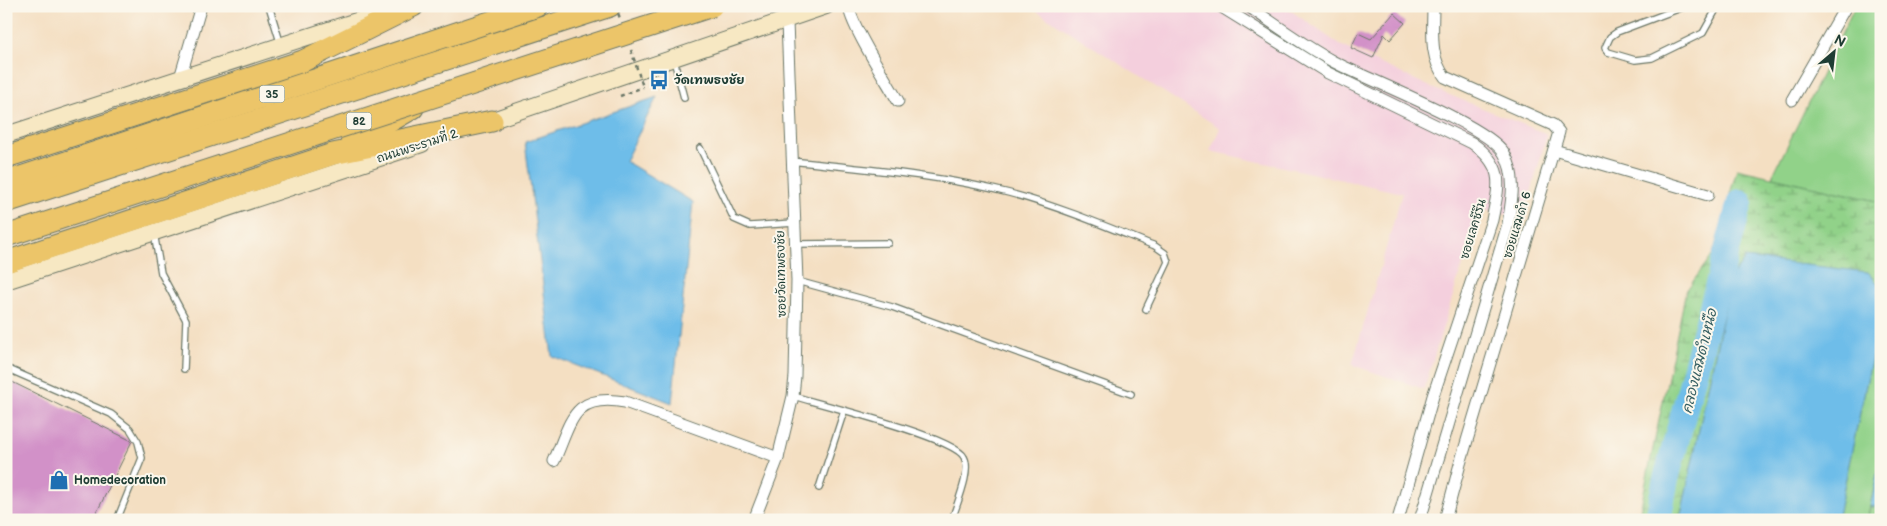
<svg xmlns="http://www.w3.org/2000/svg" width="1887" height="526" viewBox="0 0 1887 526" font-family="'Balsamiq Sans','Playpen Sans Thai',sans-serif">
<defs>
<pattern id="wetland-marsh" width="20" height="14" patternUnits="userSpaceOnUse" patternTransform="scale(1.25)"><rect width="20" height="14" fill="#91d289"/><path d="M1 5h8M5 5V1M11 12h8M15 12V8" fill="none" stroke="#76ac71"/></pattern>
</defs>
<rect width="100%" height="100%" fill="#fbf7ec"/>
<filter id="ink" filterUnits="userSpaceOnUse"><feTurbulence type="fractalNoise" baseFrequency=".02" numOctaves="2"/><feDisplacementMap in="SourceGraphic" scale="10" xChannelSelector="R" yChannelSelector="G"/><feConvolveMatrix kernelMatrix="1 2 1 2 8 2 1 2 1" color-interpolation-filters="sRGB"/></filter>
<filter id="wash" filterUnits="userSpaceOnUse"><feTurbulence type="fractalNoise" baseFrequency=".0096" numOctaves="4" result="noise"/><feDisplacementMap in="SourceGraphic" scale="20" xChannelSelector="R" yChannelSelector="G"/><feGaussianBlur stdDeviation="1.12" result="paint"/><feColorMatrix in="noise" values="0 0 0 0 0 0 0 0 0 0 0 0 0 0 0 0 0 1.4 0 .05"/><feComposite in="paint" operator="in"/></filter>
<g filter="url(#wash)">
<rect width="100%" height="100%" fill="#f4dfc2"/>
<polygon fill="#f4cfdd" points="1029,6 1284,6 1340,45 1437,90 1547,134 1524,218 1480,208 1424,389 1352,365 1402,193 1210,151 1220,128"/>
<g fill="#91d289" stroke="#58885e">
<polygon points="1855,6 1881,6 1881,202 1772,177"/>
<polygon points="1881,315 1881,456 1867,520 1837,520"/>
</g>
<g fill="url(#wetland-marsh)" stroke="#58885e">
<polygon points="1737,169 1881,202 1881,287 1868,272 1731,278 1680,520 1638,520 1686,291 1713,254"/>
<polygon points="1881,506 1881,520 1867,520 1870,507"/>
</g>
<g fill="#6ebde9" stroke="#467d8e">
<polygon points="657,97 625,161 693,202 672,403 552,356 525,142"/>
<polygon points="1745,258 1868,272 1881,287 1881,315 1837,520 1680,520 1731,278"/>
<polygon points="1881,456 1881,506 1870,507"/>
</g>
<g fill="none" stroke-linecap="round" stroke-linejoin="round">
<polyline stroke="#6ebde9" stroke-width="26" points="1658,520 1665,483 1740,202"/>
</g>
<g id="blocks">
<g fill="#d291c8">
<polygon points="1394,13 1405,23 1390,40 1384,34 1373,58 1351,48 1358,33 1371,39"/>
<polygon points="6,379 132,441 93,520 6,520"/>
</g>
</g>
</g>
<g filter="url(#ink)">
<use href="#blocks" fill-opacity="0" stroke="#6a7666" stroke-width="1"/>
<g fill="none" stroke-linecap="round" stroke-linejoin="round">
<defs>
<g id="lane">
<polyline points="269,6 281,45"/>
<polyline points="1686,6 1617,32 1610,37 1605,48 1608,52 1635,60 1652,58 1703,33 1718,6"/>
<polyline points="674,60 684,98"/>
<polyline points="700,148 734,219 750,226 794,223"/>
<path d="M791 161C863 169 939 175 1009 193 1058 206 1108 227 1155 246L1165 253 1168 262 1146 309"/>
<polyline points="154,233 161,273 186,320 184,369"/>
<polyline points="796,244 888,243"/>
<polyline points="797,281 892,307 1131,394"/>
<polyline points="6,309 6,327"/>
<polyline points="6,368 111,414 130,429 138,442 142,458 117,520"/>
<path d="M793 396C820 404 954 437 964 457 972 471 956 505 952 520"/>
<polyline points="819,488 844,411"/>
</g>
<g id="street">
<path d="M849 6C849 23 888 83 898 101"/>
<path d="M1220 6 1328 73 1472 143C1506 167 1499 185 1492 220L1433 396 1398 520"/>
<path d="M1248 6C1276 25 1304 46 1334 62 1369 80 1488 126 1504 153 1517 175 1512 200 1508 224L1420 520"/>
<path d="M1433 6C1433 31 1429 57 1445 77L1553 125 1559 132 1460 464 1445 520"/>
<polyline points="180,78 201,6"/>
<polyline points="1792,100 1846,6"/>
<polyline points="1554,150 1708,195"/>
<path d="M554 461C572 420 573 393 625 402L778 458"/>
<polyline points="754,520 778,458 793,396 795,376 797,281 787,22"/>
</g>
<g id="secondary">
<polyline points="481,124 826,6"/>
<polyline points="6,135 387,11"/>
<polyline points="6,281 422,144"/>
</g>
<g id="highway">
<polyline points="351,144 413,108"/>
<polyline points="6,157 303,61 413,6"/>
<polyline points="6,182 538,6"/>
<polyline points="6,202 610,6"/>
<polyline points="6,262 333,154 492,121"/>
</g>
</defs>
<use href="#lane" stroke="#6a7666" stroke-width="8"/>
<use href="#street" stroke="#6a7666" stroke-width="13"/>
<use href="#secondary" stroke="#6a7666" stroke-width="18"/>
<use href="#highway" stroke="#6a7666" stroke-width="23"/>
<polyline stroke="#6a7666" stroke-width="2.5" stroke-dasharray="4 4" stroke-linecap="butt" points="620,96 643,87"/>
<use href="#lane" stroke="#fff" stroke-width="5.5"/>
<use href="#street" stroke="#fff" stroke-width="11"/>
<use href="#secondary" stroke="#f7e8c3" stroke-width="16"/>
<use href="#highway" stroke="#ecc569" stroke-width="21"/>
<defs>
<polyline id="highway-bridge" points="6,236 712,6"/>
</defs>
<use href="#highway-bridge" stroke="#6a7666" stroke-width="23" stroke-linecap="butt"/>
<g stroke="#6a7666" stroke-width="2.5" stroke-dasharray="4 4" stroke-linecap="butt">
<polyline points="616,6 620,19"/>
<polyline points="631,50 643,87"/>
</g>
<use href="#highway-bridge" stroke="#ecc569" stroke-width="21"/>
</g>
</g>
<defs>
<symbol id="bus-bare" viewBox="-9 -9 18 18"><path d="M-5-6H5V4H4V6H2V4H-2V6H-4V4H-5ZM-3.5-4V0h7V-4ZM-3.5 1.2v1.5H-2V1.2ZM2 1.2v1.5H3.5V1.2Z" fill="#1f6fb2" stroke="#fbf7ec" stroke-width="2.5" paint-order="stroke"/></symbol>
<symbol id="shop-bare" viewBox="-9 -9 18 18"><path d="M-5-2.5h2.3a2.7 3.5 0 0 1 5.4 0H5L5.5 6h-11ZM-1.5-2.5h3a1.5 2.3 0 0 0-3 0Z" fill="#1f6fb2" stroke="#fbf7ec" stroke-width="2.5" paint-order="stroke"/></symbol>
</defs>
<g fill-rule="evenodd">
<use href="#bus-bare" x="645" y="66" width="28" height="28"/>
<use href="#shop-bare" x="45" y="466" width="28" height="28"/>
</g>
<g text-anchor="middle" stroke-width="4" stroke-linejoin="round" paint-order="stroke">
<g fill="#fbf7ec" stroke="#61756b" stroke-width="1">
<rect x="259.5" y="85.5" width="25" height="17" rx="4"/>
<rect x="346.5" y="112.5" width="25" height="17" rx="4"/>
</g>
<g font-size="11" font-weight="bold" fill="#1f3d34">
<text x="272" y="98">35</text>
<text x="359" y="125">82</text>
</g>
<g font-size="12" font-weight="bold" fill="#1f3d34" stroke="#fbf7ec" text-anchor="start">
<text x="674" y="84">วัดเทพธงชัย</text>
<text x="74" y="484">Homedecoration</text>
</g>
<g font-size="12" fill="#1f3d34" stroke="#fbf7ec">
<text transform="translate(417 146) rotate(-18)" y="4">ถนนพระรามที่ 2</text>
<text transform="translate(1517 225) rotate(-73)" y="4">ซอยแสมดำ 6</text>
<text transform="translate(1473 229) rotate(-73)" y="4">ซอยเลคซีรีน</text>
<text transform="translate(781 274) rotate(-91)" y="4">ซอยวัดเทพธงชัย</text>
</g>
<g font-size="14" font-style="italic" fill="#335d61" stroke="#fbf7ec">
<text transform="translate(1699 361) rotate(-76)" y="5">คลองแสมดำเหนือ</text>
</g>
</g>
<rect width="1887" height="526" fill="none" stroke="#fbf7ec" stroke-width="25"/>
<g transform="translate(1834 52) rotate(28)" stroke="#fbf7ec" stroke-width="4" paint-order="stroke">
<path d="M0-4L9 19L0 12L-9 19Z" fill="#1f3d34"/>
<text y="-8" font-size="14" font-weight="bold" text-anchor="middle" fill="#1f3d34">N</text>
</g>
</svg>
